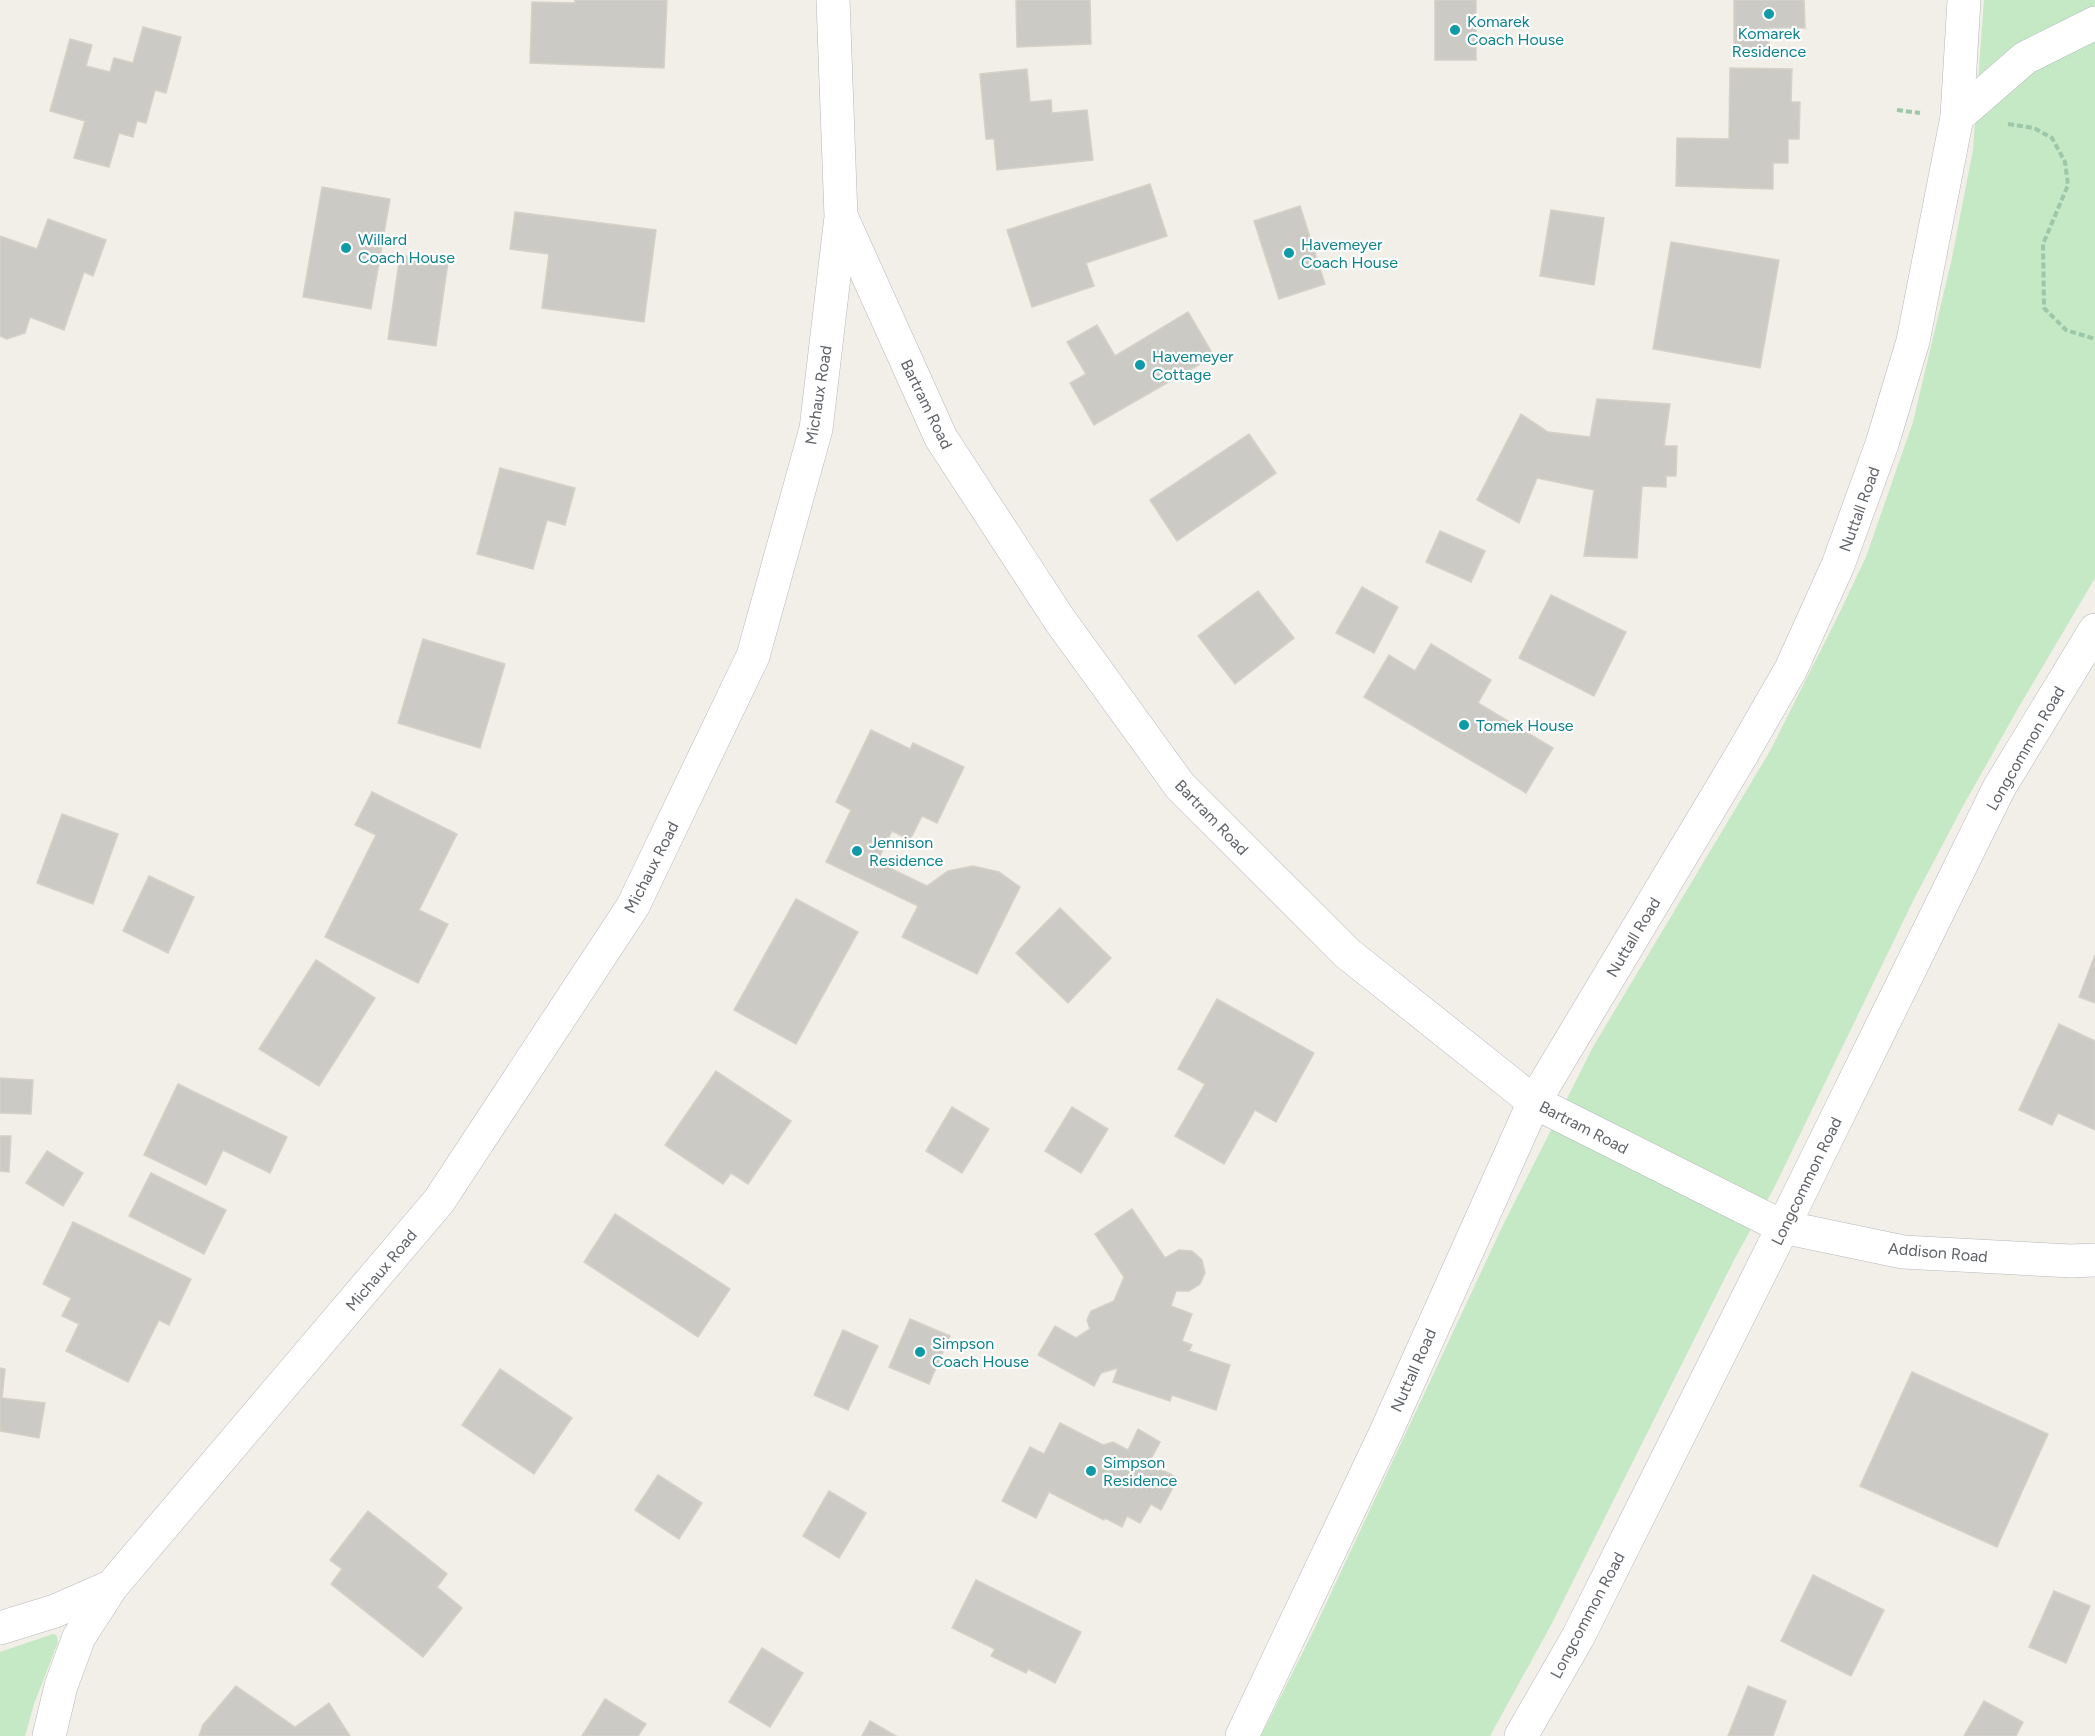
<svg xmlns="http://www.w3.org/2000/svg" width="2095" height="1736" viewBox="0 0 2095 1736" font-family="Figtree,sans-serif">
<rect width="100%" height="100%" fill="#f1efe8"/>
<g fill="#c5e8c5">
<polygon points="1984,0 2095,0 2095,578 2020,705 1963,806 1915,897 1774,1188 1735,1258 1551,1625 1490,1736 1261,1736 1311,1636 1504,1223 1593,1047 1770,751 1837,618 1866,557 1913,422 1952,258 1973,150"/>
<polygon points="53,1634 57,1636 58,1642 34,1704 25,1736 0,1736 0,1652"/>
</g>
<g fill="#cccac5" stroke="#d6d1c6" stroke-width="1.5">
<polygon points="575,0 667,0 664,68 530,63 532,2 575,3"/>
<polygon points="1016,0 1090,0 1091,44 1017,47"/>
<rect x="1435" y="0" width="41" height="60"/>
<polygon points="1734,0 1804,0 1805,28 1769,28 1769,54 1734,54"/>
<polygon points="143,27 181,37 166,93 155,90 146,123 137,121 133,137 119,133 109,167 74,158 85,121 50,111 70,39 92,45 86,66 110,72 114,58 133,63"/>
<polygon points="1730,68 1792,69 1791,102 1800,102 1799,139 1788,139 1788,163 1773,163 1773,189 1676,186 1677,138 1729,139"/>
<polygon points="1027,69 1030,102 1051,100 1052,113 1087,110 1093,160 997,170 994,139 986,139 980,74"/>
<polygon points="1150,184 1167,236 1086,263 1094,286 1032,307 1007,230"/>
<polygon points="322,187 390,199 371,309 303,297"/>
<polygon points="1300,206 1325,284 1279,299 1254,221"/>
<polygon points="1551,210 1604,218 1594,285 1540,276"/>
<polygon points="515,212 656,230 644,322 542,308 549,254 510,249"/>
<polygon points="48,219 106,240 93,276 84,272 64,330 30,317 25,333 7,339 0,336 0,236 37,249"/>
<polygon points="1671,242 1779,260 1760,368 1653,349"/>
<polygon points="400,255 448,262 436,346 388,339"/>
<polygon points="1188,312 1214,356 1094,425 1070,383 1086,374 1067,342 1097,325 1115,356"/>
<polygon points="1597,399 1670,404 1664,446 1677,446 1676,476 1666,476 1666,487 1642,486 1637,558 1584,556 1594,490 1537,478 1519,523 1477,500 1521,414 1548,432 1590,437"/>
<polygon points="1249,434 1276,473 1177,541 1150,500"/>
<polygon points="500,468 575,488 565,525 547,520 533,569 477,554"/>
<polygon points="1440,531 1485,551 1471,582 1426,562"/>
<polygon points="1362,587 1398,607 1374,653 1336,633"/>
<polygon points="1258,591 1294,638 1235,684 1198,636"/>
<polygon points="1551,595 1626,632 1594,696 1519,658"/>
<polygon points="423,639 505,664 480,748 398,723"/>
<polygon points="1431,644 1491,680 1478,703 1553,748 1526,793 1364,697 1389,655 1415,671"/>
<polygon points="871,730 910,749 913,743 964,767 937,823 922,816 910,840 892,831 877,862 927,886 948,871 973,866 999,872 1020,887 977,974 902,937 918,906 826,862 851,810 836,802"/>
<polygon points="372,792 457,834 419,910 448,924 418,983 325,937 376,835 355,825"/>
<polygon points="62,814 118,834 93,904 37,883"/>
<polygon points="149,876 194,897 168,953 123,931"/>
<polygon points="796,899 858,932 796,1044 734,1010"/>
<polygon points="1060,908 1111,958 1068,1003 1016,953"/>
<polygon points="2095,955 2095,1003 2079,997"/>
<polygon points="316,960 375,998 319,1086 259,1049"/>
<polygon points="1217,999 1314,1053 1276,1122 1255,1110 1224,1164 1175,1136 1205,1084 1178,1069"/>
<polygon points="2059,1024 2095,1041 2095,1130 2058,1113 2052,1125 2019,1110"/>
<polygon points="716,1071 791,1121 748,1184 731,1173 723,1184 665,1145"/>
<polygon points="0,1078 33,1080 31,1114 0,1113"/>
<polygon points="178,1084 287,1137 270,1173 223,1150 206,1185 144,1155"/>
<polygon points="952,1107 989,1129 962,1173 926,1151"/>
<polygon points="1072,1107 1108,1129 1081,1173 1045,1151"/>
<polygon points="0,1136 11,1136 9,1172 0,1171"/>
<polygon points="47,1151 83,1173 63,1206 26,1183"/>
<polygon points="151,1173 226,1210 204,1254 129,1216"/>
<polygon points="1132,1209 1165,1258 1179,1250 1192,1251 1202,1260 1205,1273 1200,1284 1189,1291 1176,1291 1171,1306 1192,1314 1182,1341 1192,1345 1189,1351 1230,1365 1216,1410 1172,1395 1170,1401 1113,1382 1118,1368 1101,1373 1094,1386 1038,1355 1055,1326 1076,1338 1090,1329 1087,1320 1091,1311 1114,1301 1124,1277 1095,1234"/>
<polygon points="615,1214 730,1289 698,1337 584,1262"/>
<polygon points="73,1222 191,1279 169,1325 159,1320 128,1382 66,1351 79,1324 62,1316 71,1298 43,1284"/>
<polygon points="910,1319 950,1336 929,1384 889,1367"/>
<polygon points="843,1330 878,1346 848,1410 814,1395"/>
<polygon points="0,1368 5,1369 2,1398 45,1403 39,1438 0,1431"/>
<polygon points="500,1369 572,1418 534,1474 462,1425"/>
<polygon points="1912,1372 2048,1434 1997,1547 1860,1486"/>
<polygon points="1060,1423 1103,1445 1113,1442 1128,1450 1138,1429 1160,1442 1149,1463 1178,1478 1161,1510 1151,1504 1140,1523 1127,1516 1122,1527 1105,1518 1104,1520 1049,1492 1036,1518 1002,1501 1030,1447 1044,1454"/>
<polygon points="658,1475 702,1503 679,1539 635,1510"/>
<polygon points="829,1491 866,1513 839,1558 803,1536"/>
<polygon points="368,1511 447,1574 437,1587 462,1608 423,1657 331,1584 342,1569 330,1560"/>
<polygon points="1813,1575 1884,1610 1851,1676 1781,1641"/>
<polygon points="976,1580 1081,1632 1055,1683 1028,1669 1026,1673 991,1656 995,1649 952,1628"/>
<polygon points="2054,1591 2090,1606 2066,1663 2029,1647"/>
<polygon points="762,1648 803,1673 770,1727 729,1702"/>
<polygon points="236,1686 295,1727 329,1703 350,1736 199,1736 203,1725"/>
<polygon points="1748,1686 1786,1701 1773,1736 1728,1736"/>
<polygon points="605,1699 646,1724 638,1736 582,1736"/>
<polygon points="1984,1701 2023,1722 2016,1736 1964,1736"/>
<polygon points="870,1721 896,1736 862,1736"/>
</g>
<g fill="none" stroke-linecap="round" stroke-linejoin="round">
<defs>
<g id="minor">
<polyline points="1957,117 2025,58 2095,23"/>
<polyline points="842,218 941,438 1059,619 1180,786 1347,953 1534,1102 1783,1227 1903,1252 2071,1261 2095,1260"/>
<polyline points="0,1628 55,1611 112,1586 439,1201 633,906 753,656 816,429 841,217 833,0"/>
<polyline points="49,1736 61,1686 79,1637 112,1586"/>
<polyline points="1242,1736 1386,1432 1534,1102 1741,756 1791,669 1838,565 1882,444 1913,341 1957,117 1964,0"/>
<polyline points="1521,1736 1578,1637 1783,1227 1999,788 2095,630"/>
</g>
</defs>
<use href="#minor" stroke="#b5b8bc" stroke-width="34"/>
<g stroke="#9cc7a9" stroke-width="4" stroke-dasharray="6 3" stroke-linecap="butt">
<polyline points="1897,110 1920,113"/>
<polyline points="2008,124 2034,128 2052,138 2065,162 2068,185 2043,244 2044,308 2066,330 2095,339"/>
</g>
<use href="#minor" stroke="#fff" stroke-width="33"/>
</g>
<g fill="#0f9aa8" stroke="#fff" stroke-width="2">
<circle cx="1769" cy="14" r="6"/>
<circle cx="1455" cy="30" r="6"/>
<circle cx="346" cy="248" r="6"/>
<circle cx="1289" cy="253" r="6"/>
<circle cx="1140" cy="365" r="6"/>
<circle cx="1464" cy="725" r="6"/>
<circle cx="857" cy="851" r="6"/>
<circle cx="920" cy="1352" r="6"/>
<circle cx="1091" cy="1471" r="6"/>
</g>
<g text-anchor="middle" stroke-width="4.5" stroke-linejoin="round" paint-order="stroke">
<g font-size="16" fill="#0d838f" stroke="#fff" text-anchor="start">
<text x="1467" y="27">Komarek<tspan x="1467" dy="18">Coach House</tspan></text>
<text x="1769" y="39" text-anchor="middle">Komarek<tspan x="1769" dy="18">Residence</tspan></text>
<text x="358" y="245">Willard<tspan x="358" dy="18">Coach House</tspan></text>
<text x="1301" y="250">Havemeyer<tspan x="1301" dy="18">Coach House</tspan></text>
<text x="1152" y="362">Havemeyer<tspan x="1152" dy="18">Cottage</tspan></text>
<text x="1476" y="731">Tomek House</text>
<text x="869" y="848">Jennison<tspan x="869" dy="18">Residence</tspan></text>
<text x="932" y="1349">Simpson<tspan x="932" dy="18">Coach House</tspan></text>
<text x="1103" y="1468">Simpson<tspan x="1103" dy="18">Residence</tspan></text>
</g>
<g font-size="16" fill="#5f6368" stroke="#fff">
<text transform="translate(818 395) rotate(-81)" y="6">Michaux Road</text>
<text transform="translate(927 404) rotate(64)" y="6">Bartram Road</text>
<text transform="translate(1859 509) rotate(-70)" y="6">Nuttall Road</text>
<text transform="translate(2025 748) rotate(-60)" y="6">Longcommon Road</text>
<text transform="translate(1212 817) rotate(46)" y="6">Bartram Road</text>
<text transform="translate(651 867) rotate(-63)" y="6">Michaux Road</text>
<text transform="translate(1633 937) rotate(-59)" y="6">Nuttall Road</text>
<text transform="translate(1584 1127) rotate(27)" y="6">Bartram Road</text>
<text transform="translate(1806 1181) rotate(-64)" y="6">Longcommon Road</text>
<text transform="translate(1938 1252) rotate(5)" y="6">Addison Road</text>
<text transform="translate(381 1270) rotate(-50)" y="6">Michaux Road</text>
<text transform="translate(1413 1370) rotate(-66)" y="6">Nuttall Road</text>
<text transform="translate(1587 1615) rotate(-62)" y="6">Longcommon Road</text>
</g>
</g>
</svg>
